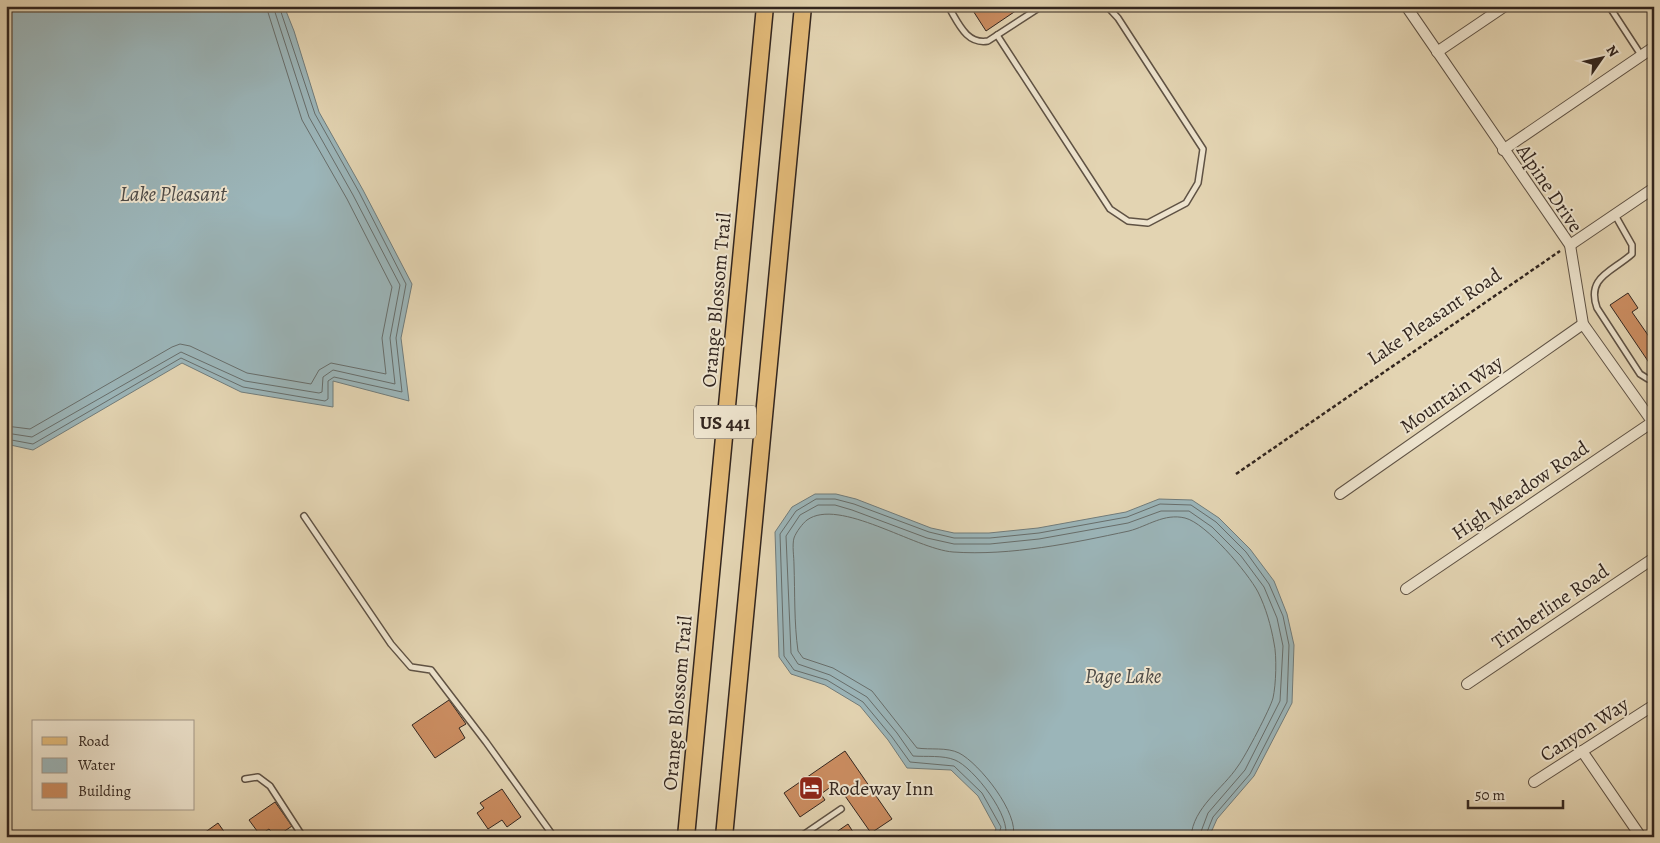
<svg xmlns="http://www.w3.org/2000/svg" width="1660" height="843" viewBox="0 0 1660 843" font-family="Alegreya,serif">
<rect width="100%" height="100%" fill="#e3d4b2"/>
<filter id="stains"><feTurbulence type="fractalNoise" baseFrequency=".004" numOctaves="4"/><feColorMatrix values="0 0 0 0 .2 0 0 0 0 .09 0 0 0 0 .02 0 0 0 .5 -.17"/></filter>
<radialGradient id="worn" r=".72"><stop offset=".6" stop-color="#630" stop-opacity="0"/><stop offset="1" stop-color="#630" stop-opacity=".3"/></radialGradient>
<g fill="#9bb5b9" stroke="#717c7b">
<polygon points="6,6 284,6 294,31 319,112 363,190 412,284 401,338 409,401 333,381 333,407 241,392 182,363 33,450 6,444"/>
<polygon points="815,494 836,494 856,499 931,528 954,533 989,533 1038,528 1126,512 1159,499 1192,500 1219,518 1250,549 1274,581 1287,614 1294,645 1292,703 1254,776 1217,819 1209,837 992,837 996,829 978,796 951,770 907,768 888,740 860,706 825,685 791,674 779,657 775,532 792,507"/>
</g>
<g fill="none" stroke-linecap="round" stroke-linejoin="round">
<g stroke="#676e6c" stroke-width="1">
<polyline points="6,426 30,429 172,347 180,344 190,346 247,373 311,384 319,370 331,363 386,374 382,338 392,287 347,199 302,120 266,6"/>
<polyline points="6,433 32,437 181,352 245,381 319,393 322,392 323,377 333,370 395,384 390,338 400,285 353,195 309,117 273,6"/>
<polyline points="6,439 33,444 181,358 243,387 325,401 328,399 328,381 334,377 402,392 396,338 406,284 359,192 315,114 279,6"/>
<polyline points="998,837 1001,827 982,793 954,766 910,762 892,737 863,702 827,680 794,670 784,656 780,534 796,511 816,499 835,499 854,504 929,532 954,538 990,538 1039,533 1127,517 1160,504 1191,505 1216,522 1246,552 1269,584 1283,616 1289,645 1287,702 1250,774 1213,817 1205,837"/>
<path d="M1005 837C1013 818 973 767 955 760 943 755 926 757 913 756L897 733 867 697 830 675 798 664 791 653 786 536 800 515 818 505H835L852 510 927 538 954 544H990L1039 539 1128 523 1161 511H1189L1212 527 1241 556 1264 587 1277 618 1283 646 1280 701 1245 770 1208 813 1199 837"/>
<path d="M1013 837C1020 814 979 763 959 753 947 747 930 750 917 748L872 691 833 668 803 658 798 651C794 623 795 593 794 565 794 557 792 545 794 538 796 532 803 523 807 520 839 497 915 549 953 552 1011 556 1073 543 1129 531 1148 526 1164 513 1185 518 1206 523 1248 573 1258 592 1266 608 1271 626 1274 643 1277 656 1276 685 1273 698 1271 707 1245 757 1238 766 1223 789 1193 807 1191 837"/>
</g>
</g>
<g fill="#cb8d61" stroke="#33261f">
<polygon points="970,6 1023,6 986,31"/>
<polygon points="1628,293 1638,308 1632,312 1650,338 1654,335 1652,367 1610,305"/>
<polygon points="449,700 466,724 459,728 465,738 435,758 412,725"/>
<polygon points="845,751 892,819 871,833 836,783 821,794 825,800 800,817 784,793"/>
<polygon points="502,789 521,817 507,827 502,820 488,829 477,813 484,808 480,803"/>
<polygon points="275,802 292,826 276,837 269,829 260,835 249,820"/>
<polygon points="218,823 228,837 207,837 204,833"/>
<polygon points="848,824 855,835 829,837"/>
</g>
<g fill="none" stroke-linecap="round" stroke-linejoin="round">
<defs>
<g id="lane">
<path d="M948 6C958 22 966 45 988 41L1042 6"/>
<polyline points="1609,6 1641,55"/>
<polyline points="997,35 1110,209 1128,221 1148,223 1186,203 1198,183 1203,149 1118,18 1107,6"/>
<path d="M1615 215 1632 245V254C1612 272 1586 277 1597 308L1640 374 1648 379 1654 380"/>
<polyline points="304,516 391,644 411,667 431,670 486,742 554,837"/>
<polyline points="245,779 258,777 270,786 303,837"/>
<polyline points="800,837 841,809"/>
</g>
<g id="street">
<polyline points="1406,6 1570,245 1583,324 1654,424"/>
<polyline points="1437,52 1505,6"/>
<polyline points="1503,150 1654,47"/>
<polyline points="1570,245 1654,188"/>
<polyline points="1340,494 1583,324"/>
<polyline points="1406,589 1654,421"/>
<polyline points="1467,684 1654,558"/>
<polyline points="1582,751 1641,837"/>
<polyline points="1534,782 1654,705"/>
</g>
<g id="primary">
<polyline points="686,837 765,6"/>
<polyline points="724,837 803,6"/>
</g>
</defs>
<use href="#lane" stroke="#5f5244" stroke-width="8"/>
<use href="#street" stroke="#5f5244" stroke-width="12"/>
<use href="#primary" stroke="#33261f" stroke-width="19"/>
<polyline stroke="#33261f" stroke-width="2.5" stroke-dasharray="4 2.5" stroke-linecap="butt" points="1236,474 1560,251"/>
<use href="#lane" stroke="#ede3cd" stroke-width="5"/>
<use href="#street" stroke="#ede3cd" stroke-width="10"/>
<use href="#primary" stroke="#e2ba79" stroke-width="16"/>
</g>
<defs>
<symbol id="hotel-square" viewBox="-11 -11 22 22"><rect x="-9" y="-9" width="18" height="18" rx="4" fill="#8f2418" stroke="#ede3cd"/><path d="M-6-4.5h1.5V1H6V5H4.5V3h-9V5H-6ZM-4 0a1.8 1.8 0 1 1 3.6 0ZM.5 0V-2.5h3Q6-2.5 6 0Z" fill="#fff"/></symbol>
</defs>
<g fill-rule="evenodd">
<use href="#hotel-square" x="797" y="774" width="28" height="28"/>
</g>
<g text-anchor="middle" stroke-width="4" stroke-linejoin="round" paint-order="stroke">
<rect fill="#ede3cd" stroke="#6b5f53" stroke-width="1" x="694" y="405.5" width="62" height="33" rx="4"/>
<g font-size="19" font-weight="bold" fill="#33261f">
<text x="725" y="429">US 441</text>
</g>
<g font-size="20" fill="#33261f" stroke="#ede3cd">
<text transform="translate(1550 188) rotate(56)" y="7">Alpine Drive</text>
<text transform="translate(716 300) rotate(-85)" y="7">Orange Blossom Trail</text>
<text transform="translate(1434 316) rotate(-34)" y="7">Lake Pleasant Road</text>
<text transform="translate(1451 394) rotate(-35)" y="7">Mountain Way</text>
<text transform="translate(1520 490) rotate(-34)" y="7">High Meadow Road</text>
<text transform="translate(1550 606) rotate(-34)" y="7">Timberline Road</text>
<text transform="translate(677 703) rotate(-85)" y="7">Orange Blossom Trail</text>
<text transform="translate(1584 729) rotate(-33)" y="7">Canyon Way</text>
</g>
<g font-size="20" fill="#33261f" stroke="#ede3cd" text-anchor="start">
<text x="828" y="795">Rodeway Inn</text>
</g>
<g font-size="21" font-style="italic" fill="#4d4a46" stroke="#ede3cd">
<text x="173" y="201">Lake Pleasant</text>
<text x="1123" y="683">Page Lake</text>
</g>
</g>
<rect width="1660" height="843" fill="none" stroke="#e3d4b2" stroke-width="25"/>
<rect x="8" y="8" width="1645" height="828" fill="none" stroke="#33261f" stroke-width="2.5"/>
<rect x="12" y="12" width="1635" height="818" fill="none" stroke="#33261f"/>
<rect x="32" y="720" width="162" height="90" fill="#ede3cd" stroke="#a39787"/>
<rect x="42" y="737" width="25" height="8" fill="#e2ba79" stroke="#a39787"/>
<text x="78" y="746" font-size="15" fill="#33261f">Road</text>
<rect x="42" y="758" width="25" height="15" fill="#9bb5b9" stroke="#a39787"/>
<text x="78" y="770" font-size="15" fill="#33261f">Water</text>
<rect x="42" y="783" width="25" height="15" fill="#cb8d61" stroke="#a39787"/>
<text x="78" y="796" font-size="15" fill="#33261f">Building</text>
<g transform="translate(1602 58) rotate(56)" stroke="#ede3cd" stroke-width="4" paint-order="stroke">
<path d="M0-4L9 19L0 12L-9 19Z" fill="#33261f"/>
<text y="-8" font-size="14" font-weight="bold" text-anchor="middle" fill="#33261f">N</text>
</g>
<path d="M1468 800v8h95v-8" fill="none" stroke="#33261f" stroke-width="2.5"/>
<text x="1475" y="800" font-size="15" fill="#33261f" stroke="#ede3cd" stroke-width="4" paint-order="stroke">50 m</text>
<rect width="100%" height="100%" filter="url(#stains)"/>
<rect width="100%" height="100%" fill="url(#worn)"/>
</svg>
